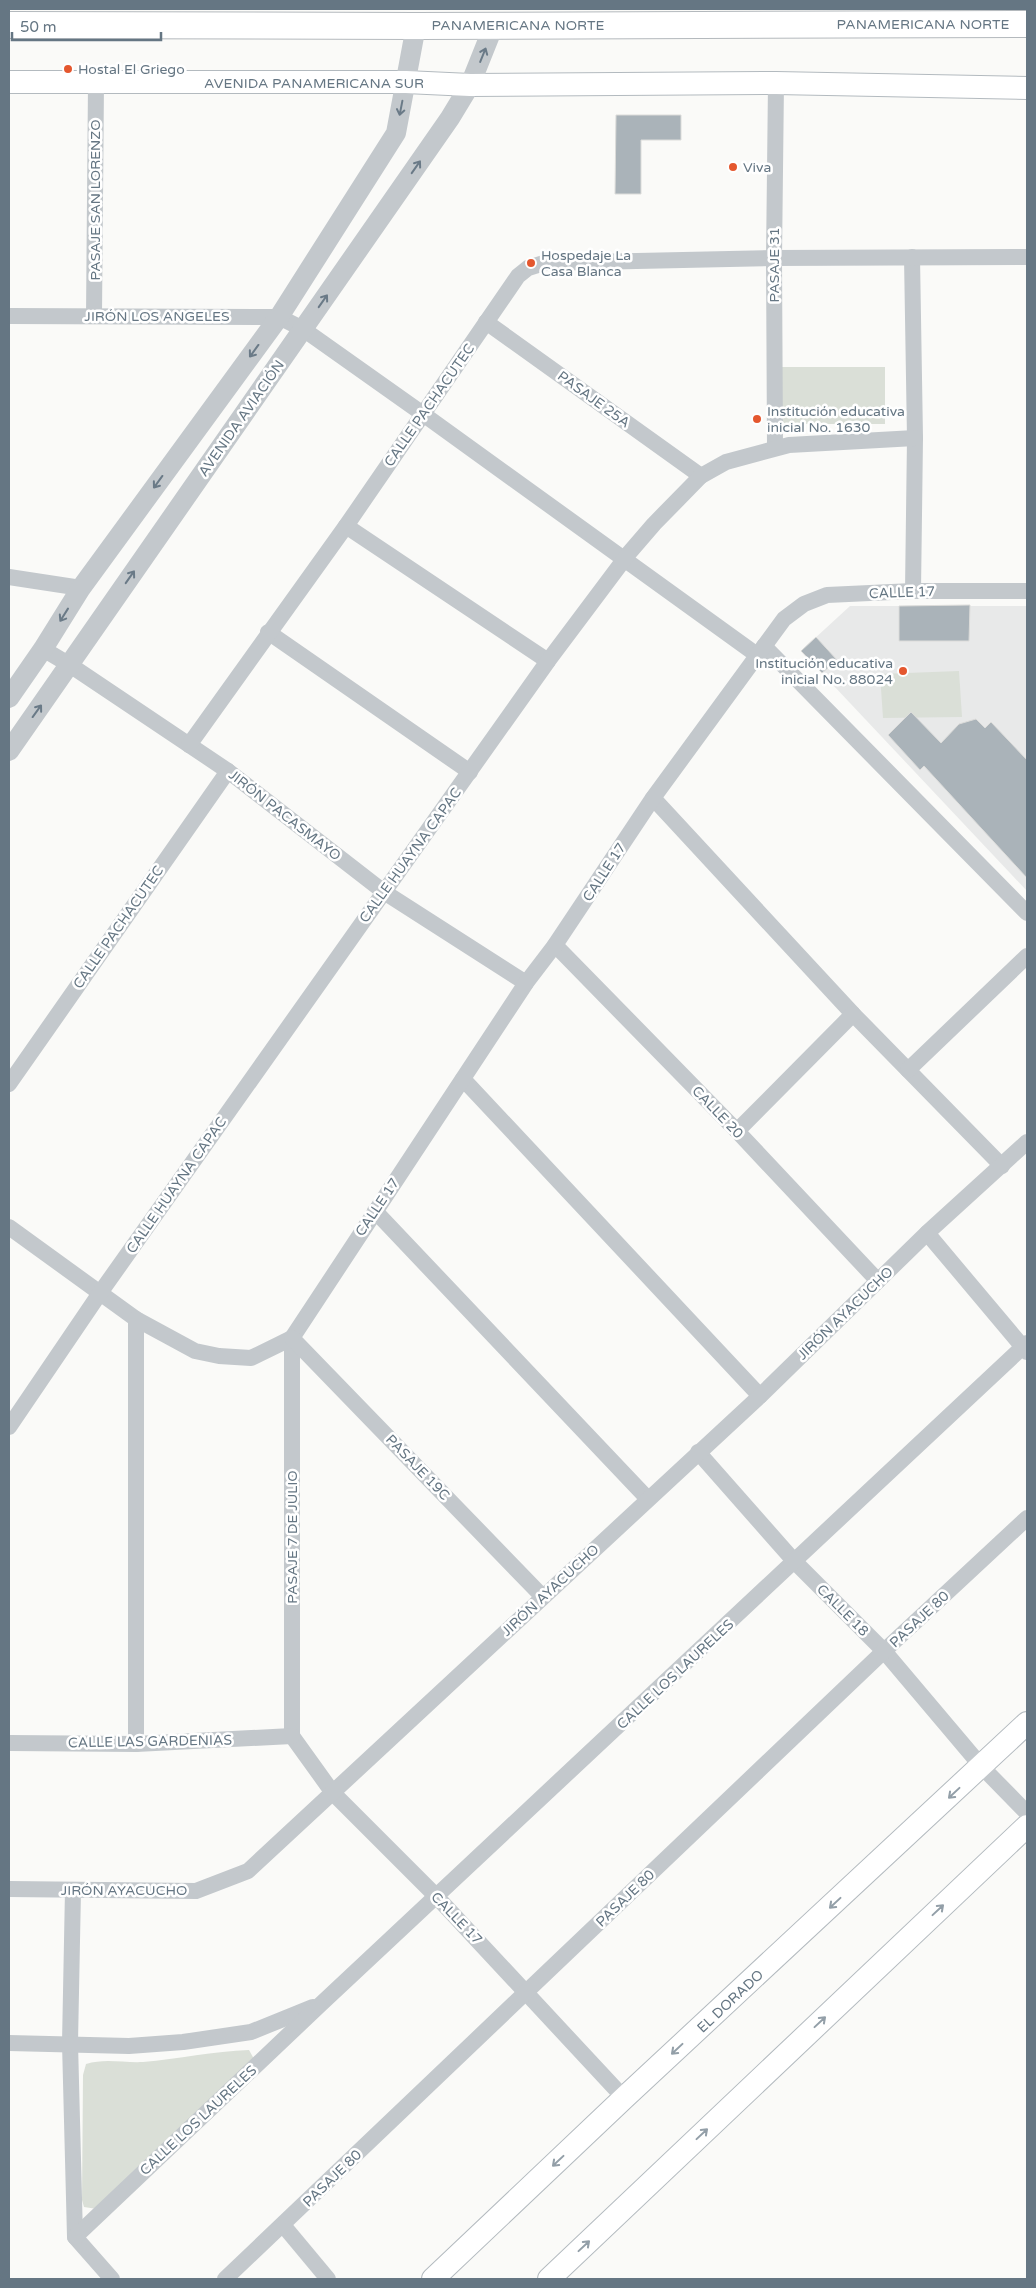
<svg xmlns="http://www.w3.org/2000/svg" width="1036" height="2288" viewBox="0 0 1036 2288" font-family="'Varela Round',sans-serif">
<rect width="100%" height="100%" fill="#fafaf8"/>
<polygon fill="#e8e9e9" points="850,606 1027,606 1027,891 801,651"/>
<g fill="#dadfd7">
<rect x="782" y="367" width="103" height="57"/>
<polygon points="959,671 962,717 883,718 880,674"/>
<path d="M249 2050 254 2059 97 2209 84 2207 82 2200 83 2075 86 2064C105 2058 123 2063 143 2062 178 2059 214 2051 249 2050Z"/>
</g>
<g fill="#aab3b9" stroke="#dcdcda">
<polygon points="616,115 681,115 681,140 641,140 641,194 615,194"/>
<polygon points="970,605 969,641 899,641 899,606"/>
<polygon points="816,637 837,660 822,673 801,651"/>
<polygon points="911,712 941,743 959,724 976,719 985,728 991,722 1027,760 1027,878 924,766 920,770 888,735"/>
</g>
<g fill="none" stroke-linecap="round" stroke-linejoin="round">
<defs>
<g id="secondary">
<polyline points="9,82 406,82 470,85 776,83 1027,88"/>
<polyline points="433,2279 624,2098 1027,1723"/>
<polyline points="549,2279 1027,1826"/>
</g>
<polyline id="trunk" points="9,25 416,26 1027,24"/>
</defs>
<use href="#secondary" stroke="#b3babf" stroke-width="24"/>
<use href="#trunk" stroke="#b4b9bd" stroke-width="28"/>
<g stroke="#c3c8cc" stroke-width="16">
<polyline points="912,257 915,438 913,591"/>
<polyline points="9,316 279,317 303,329 423,414 757,655"/>
<polyline points="94,316 96,83"/>
<polyline points="486,322 701,476"/>
<polyline points="775,447 774,258 776,83"/>
<polyline points="346,526 548,661"/>
<polyline points="9,577 81,588"/>
<polyline points="268,632 470,772"/>
<polyline points="764,646 1027,913"/>
<polyline points="43,649 70,665 228,771 384,892 526,983"/>
<polyline points="189,745 346,526 518,276 528,268 544,263 774,258 1027,257"/>
<polyline points="653,798 853,1014 1002,1166"/>
<polyline points="555,945 737,1131 878,1281"/>
<polyline points="908,1070 1027,956"/>
<polyline points="463,1079 760,1396"/>
<polyline points="9,1084 228,771"/>
<polyline points="737,1131 853,1014"/>
<polyline points="375,1211 648,1499"/>
<polyline points="9,1227 136,1319 195,1351 219,1356 251,1358 292,1338"/>
<polyline points="927,1233 1027,1352"/>
<polyline points="292,1338 526,983 555,945 653,798 784,619 804,604 827,595 913,591 1027,591"/>
<polyline points="292,1338 292,1736"/>
<polyline points="292,1338 543,1597"/>
<polyline points="9,1427 100,1293 384,892 548,661 629,553 654,524 701,476 726,462 789,445 915,438"/>
<polyline points="698,1452 795,1562 884,1651 982,1767 1027,1813"/>
<polyline points="292,1736 333,1793 436,1896 624,2098"/>
<polyline points="9,1743 136,1744 292,1736"/>
<polyline points="136,1744 136,1319"/>
<polyline points="9,1889 196,1891 248,1871 760,1396 927,1233 1027,1142"/>
<polyline points="73,1890 70,2043 75,2237 112,2279"/>
<polyline points="9,2043 129,2046 183,2042 251,2032 313,2007"/>
<polyline points="283,2225 328,2279"/>
<polyline points="75,2237 322,2003 1027,1343"/>
<polyline points="225,2279 884,1651 1027,1518"/>
</g>
<g stroke="#c3c8cc" stroke-width="20">
<polyline points="9,698 43,649 81,588 279,317 396,133 416,26"/>
<polyline points="9,751 450,118 470,85 494,25"/>
</g>
<use href="#secondary" stroke="#fff" stroke-width="22"/>
<use href="#trunk" stroke="#fff" stroke-width="26"/>
</g>
<defs><path id="oneway-shaft" d="M-6 0H5M1.5-3L5.5 0L1.5 3" fill="none" stroke-width="1.6" stroke-linecap="round" stroke-linejoin="round" transform="scale(1.25)"/></defs>
<g stroke="#6a7a87">
<use href="#oneway-shaft" transform="translate(483 55) rotate(-68)"/>
<use href="#oneway-shaft" transform="translate(401 108) rotate(101)"/>
<use href="#oneway-shaft" transform="translate(416 167) rotate(-55)"/>
<use href="#oneway-shaft" transform="translate(323 301) rotate(-55)"/>
<use href="#oneway-shaft" transform="translate(254 351) rotate(126)"/>
<use href="#oneway-shaft" transform="translate(158 482) rotate(126)"/>
<use href="#oneway-shaft" transform="translate(130 577) rotate(-55)"/>
<use href="#oneway-shaft" transform="translate(64 615) rotate(122)"/>
<use href="#oneway-shaft" transform="translate(37 711) rotate(-54)"/>
</g>
<g stroke="#939fa8">
<use href="#oneway-shaft" transform="translate(954 1793) rotate(137)"/>
<use href="#oneway-shaft" transform="translate(835 1903) rotate(137)"/>
<use href="#oneway-shaft" transform="translate(938 1910) rotate(-43)"/>
<use href="#oneway-shaft" transform="translate(820 2022) rotate(-43)"/>
<use href="#oneway-shaft" transform="translate(677 2049) rotate(137)"/>
<use href="#oneway-shaft" transform="translate(702 2134) rotate(-43)"/>
<use href="#oneway-shaft" transform="translate(558 2161) rotate(137)"/>
<use href="#oneway-shaft" transform="translate(584 2246) rotate(-43)"/>
</g>
<g fill="#e4572e" stroke="#fff" stroke-width="2">
<circle cx="68" cy="69" r="5"/>
<circle cx="733" cy="167" r="5"/>
<circle cx="531" cy="263" r="5"/>
<circle cx="757" cy="419" r="5"/>
<circle cx="903" cy="671" r="5"/>
</g>
<g text-anchor="middle" stroke-width="5" stroke-linejoin="round" paint-order="stroke">
<g font-size="14" fill="#657683" stroke="#fff">
<text x="923" y="29">PANAMERICANA NORTE</text>
<text x="518" y="30">PANAMERICANA NORTE</text>
<text x="314" y="88">AVENIDA PANAMERICANA SUR</text>
<text transform="translate(95 200) rotate(-90)" y="5">PASAJE SAN LORENZO</text>
<text transform="translate(774 265) rotate(-90)" y="5">PASAJE 31</text>
<text x="157" y="321">JIRÓN LOS ANGELES</text>
<text transform="translate(594 399) rotate(36)" y="5">PASAJE 25A</text>
<text transform="translate(429 405) rotate(-55)" y="5">CALLE PACHACUTEC</text>
<text transform="translate(241 418) rotate(-55)" y="5">AVENIDA AVIACIÓN</text>
<text transform="translate(902 592) rotate(-2)" y="5">CALLE 17</text>
<text transform="translate(285 815) rotate(38)" y="5">JIRÓN PACASMAYO</text>
<text transform="translate(410 855) rotate(-54)" y="5">CALLE HUAYNA CAPAC</text>
<text transform="translate(604 872) rotate(-57)" y="5">CALLE 17</text>
<text transform="translate(118 927) rotate(-55)" y="5">CALLE PACHACUTEC</text>
<text transform="translate(718 1112) rotate(46)" y="5">CALLE 20</text>
<text transform="translate(176 1185) rotate(-55)" y="5">CALLE HUAYNA CAPAC</text>
<text transform="translate(377 1207) rotate(-56)" y="5">CALLE 17</text>
<text transform="translate(845 1313) rotate(-44)" y="5">JIRÓN AYACUCHO</text>
<text transform="translate(418 1467) rotate(46)" y="5">PASAJE 19C</text>
<text transform="translate(292 1537) rotate(-90)" y="5">PASAJE 7 DE JULIO</text>
<text transform="translate(550 1590) rotate(-43)" y="5">JIRÓN AYACUCHO</text>
<text transform="translate(843 1610) rotate(45)" y="5">CALLE 18</text>
<text transform="translate(919 1619) rotate(-43)" y="5">PASAJE 80</text>
<text transform="translate(675 1674) rotate(-43)" y="5">CALLE LOS LAURELES</text>
<text transform="translate(150 1741) rotate(-1)" y="5">CALLE LAS GARDENIAS</text>
<text x="124" y="1895">JIRÓN AYACUCHO</text>
<text transform="translate(625 1898) rotate(-44)" y="5">PASAJE 80</text>
<text transform="translate(457 1918) rotate(46)" y="5">CALLE 17</text>
<text transform="translate(730 2001) rotate(-43)" y="5">EL DORADO</text>
<text transform="translate(198 2120) rotate(-43)" y="5">CALLE LOS LAURELES</text>
<text transform="translate(332 2178) rotate(-44)" y="5">PASAJE 80</text>
</g>
<g font-size="14" fill="#657683" stroke="#fff" text-anchor="start">
<text x="78" y="74">Hostal El Griego</text>
<text x="743" y="172">Viva</text>
<text x="541" y="260">Hospedaje La<tspan x="541" dy="16">Casa Blanca</tspan></text>
<text x="767" y="416">Institución educativa<tspan x="767" dy="16">inicial No. 1630</tspan></text>
<text x="893" y="668" text-anchor="end">Institución educativa<tspan x="893" dy="16">inicial No. 88024</tspan></text>
</g>
</g>
<rect width="1036" height="2288" fill="none" stroke="#657683" stroke-width="20"/>
<path d="M12 32v8h149v-8" fill="none" stroke="#657683" stroke-width="2.5"/>
<text x="20" y="32" font-size="15" fill="#657683" stroke="#ffffff" stroke-width="4" paint-order="stroke">50 m</text>
</svg>
